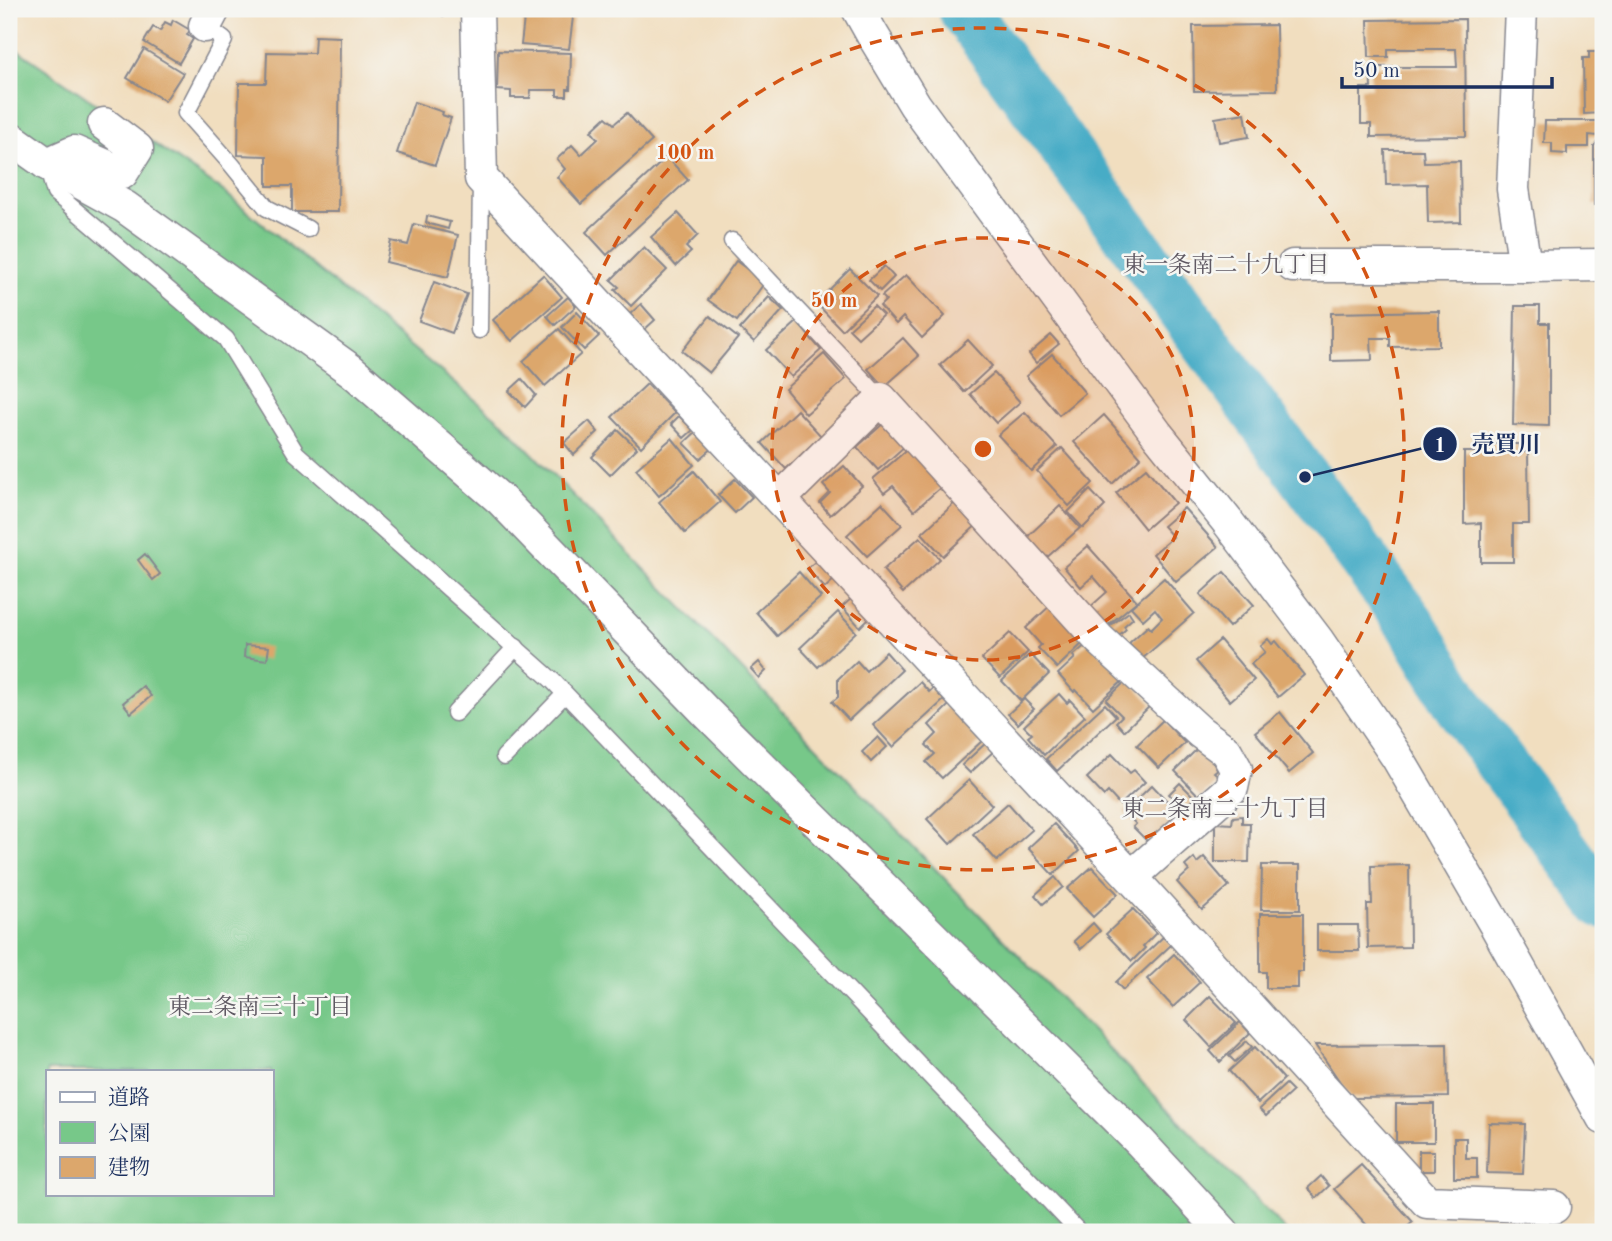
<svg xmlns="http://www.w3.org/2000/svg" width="1612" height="1241" viewBox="0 0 1612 1241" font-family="'Old Standard TT','Noto Serif JP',serif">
<rect width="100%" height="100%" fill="#f6f6f2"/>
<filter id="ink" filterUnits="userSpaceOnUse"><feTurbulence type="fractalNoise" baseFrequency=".0143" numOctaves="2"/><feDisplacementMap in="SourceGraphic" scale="14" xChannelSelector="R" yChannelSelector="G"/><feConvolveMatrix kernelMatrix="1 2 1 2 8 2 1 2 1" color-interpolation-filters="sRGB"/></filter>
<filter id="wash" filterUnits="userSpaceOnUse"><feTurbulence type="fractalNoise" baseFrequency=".00686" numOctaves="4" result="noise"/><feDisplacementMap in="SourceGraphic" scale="28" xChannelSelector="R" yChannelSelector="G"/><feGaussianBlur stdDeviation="1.57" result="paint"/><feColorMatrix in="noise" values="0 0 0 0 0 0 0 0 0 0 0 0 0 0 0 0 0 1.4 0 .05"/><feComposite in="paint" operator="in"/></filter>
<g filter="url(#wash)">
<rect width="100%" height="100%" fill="#f1debf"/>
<path fill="#77c889" stroke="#497c74" stroke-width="2" fill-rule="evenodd" d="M9 44 223 191 503 423 1287 1232H9ZM47 1071H271V1194H47Z"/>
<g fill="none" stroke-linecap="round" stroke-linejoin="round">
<polyline stroke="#47acc6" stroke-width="51" points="963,9 1410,623 1458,703 1475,728 1603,903"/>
</g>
<g id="blocks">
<g fill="#dca76c">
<polygon points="424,9 447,9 444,16"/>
<polygon points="525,9 574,9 569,49 521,45"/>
<polygon points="1465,19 1466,136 1371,137 1371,124 1361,124 1361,88 1371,88 1370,67 1457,67 1456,49 1388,49 1388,57 1369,57 1368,20"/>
<polygon points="173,20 190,30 187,35 193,39 179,63 144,42 153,27 160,31 165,22 171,25"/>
<polygon points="1276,25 1277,90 1194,91 1193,26"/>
<polygon points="315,36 340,37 338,212 292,212 292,186 267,186 267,156 238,155 239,83 266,83 267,52 314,53"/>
<polygon points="144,49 183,73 165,101 127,78"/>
<polygon points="498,51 571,53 570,89 567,89 567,96 557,96 557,90 531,90 530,98 511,98 511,91 497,90"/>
<polygon points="1589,52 1603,52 1603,113 1584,114 1583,58 1589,58"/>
<polygon points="414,102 443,112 442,115 451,118 435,165 397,153"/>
<polygon points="627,113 652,141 581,204 557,177 565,169 557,159 572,145 581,155 598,139 591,131 606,117 614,124"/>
<polygon points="1245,113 1249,137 1219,142 1215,118"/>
<polygon points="1545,121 1598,121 1598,136 1589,135 1589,147 1567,147 1567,154 1552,153 1552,143 1544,143"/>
<polygon points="1603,135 1603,205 1594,205 1594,146"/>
<polygon points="1385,150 1423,150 1424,162 1460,161 1461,222 1428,223 1427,184 1386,185"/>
<polygon points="667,157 688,180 607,255 586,232"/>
<polygon points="678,213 698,235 686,247 691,252 676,266 651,237"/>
<polygon points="427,216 450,222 448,229 426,223"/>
<polygon points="414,224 458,235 448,277 386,262 391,241 408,245"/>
<polygon points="644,247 667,270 631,306 615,290 619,287 611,280"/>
<polygon points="736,261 765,282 737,321 708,300"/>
<polygon points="884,266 894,277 880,291 869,280"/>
<polygon points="850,269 877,296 842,330 816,303"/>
<polygon points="543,275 562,297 512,341 493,320"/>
<polygon points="906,275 945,316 922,338 903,317 896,324 880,306 886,300 882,296"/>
<polygon points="434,282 467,294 452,333 419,321"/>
<polygon points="568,297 576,306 555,325 547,316"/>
<polygon points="769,297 783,310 754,342 740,329"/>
<polygon points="641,304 655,320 644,330 630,314"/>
<polygon points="874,306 883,315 858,338 849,329"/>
<polygon points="1515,306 1540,306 1540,323 1549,323 1549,426 1513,425"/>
<polygon points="1439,311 1439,346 1390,347 1390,338 1371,338 1372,360 1331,361 1331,313"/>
<polygon points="577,312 599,336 584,350 562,327"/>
<polygon points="710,316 738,338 709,373 682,351"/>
<polygon points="797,322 821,350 791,377 766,350"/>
<polygon points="559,329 581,354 545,386 523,361"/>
<polygon points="1051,335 1059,344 1036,363 1029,354"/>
<polygon points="903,338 919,356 884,387 868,369"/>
<polygon points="968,340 992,366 964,392 940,365"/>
<polygon points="824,354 846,379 806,414 785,389"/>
<polygon points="1052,354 1085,393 1059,415 1026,376"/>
<polygon points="994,373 1020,402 996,423 970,394"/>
<polygon points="522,379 536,395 525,407 509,391"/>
<polygon points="647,384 675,413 641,447 612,417"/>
<polygon points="797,410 821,436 786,469 762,443"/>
<polygon points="1025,412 1057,447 1031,471 998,435"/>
<polygon points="1104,415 1141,457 1112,484 1074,442"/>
<polygon points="679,416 693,430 684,438 671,424"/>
<polygon points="589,421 598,432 574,455 564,443"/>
<polygon points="885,422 905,446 878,470 857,447"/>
<polygon points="618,430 637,448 610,475 592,457"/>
<polygon points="698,430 714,447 700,459 684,443"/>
<polygon points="672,438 694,465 659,496 636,469"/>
<polygon points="1480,444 1520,444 1520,452 1528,452 1529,524 1513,524 1513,562 1481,562 1481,523 1464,524 1464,452 1480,452"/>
<polygon points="909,448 941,487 914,511 893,486 884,493 873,479"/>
<polygon points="1062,448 1093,483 1069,506 1037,471"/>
<polygon points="844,466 862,486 830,515 820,503 830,493 823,485"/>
<polygon points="1146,468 1175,503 1145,529 1116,493"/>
<polygon points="694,471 720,502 685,533 659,502"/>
<polygon points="735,479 752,497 735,513 718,495"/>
<polygon points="1090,490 1105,506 1083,528 1068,512"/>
<polygon points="958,500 979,523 943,556 922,533"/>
<polygon points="882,503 902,525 867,556 847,535"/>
<polygon points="1060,506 1080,528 1045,559 1026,538"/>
<polygon points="1184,508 1218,547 1176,582 1153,554 1173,537 1163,526"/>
<polygon points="920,537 940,559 903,593 883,570"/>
<polygon points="1088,546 1137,601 1106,627 1089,608 1107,592 1093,576 1081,587 1064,567"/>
<polygon points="145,554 160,574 153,580 138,560"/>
<polygon points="819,558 837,577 825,588 807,569"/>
<polygon points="799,572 821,597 777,636 756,612"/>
<polygon points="1224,572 1254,605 1229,627 1200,594"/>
<polygon points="1164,578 1194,613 1142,659 1129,643 1148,626 1151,629 1162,618 1155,609 1143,620 1131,607"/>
<polygon points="853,597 871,616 860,627 842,607"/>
<polygon points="1052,604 1087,639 1057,668 1038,648 1041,645 1026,628"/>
<polygon points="838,612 856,632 818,667 800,648"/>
<polygon points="1129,612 1133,618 1124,626 1126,629 1116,638 1107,628"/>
<polygon points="1010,633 1028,652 1000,678 982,659"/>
<polygon points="1268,639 1272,644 1276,641 1304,675 1278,697 1251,664 1265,652 1260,646"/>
<polygon points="1220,640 1254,680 1230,701 1196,661"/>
<polygon points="1089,642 1126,678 1093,708 1076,690 1074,692 1058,674 1075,658 1073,656"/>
<polygon points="245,645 269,647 267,660 244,657"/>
<polygon points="886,652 902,670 849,720 832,702 838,697 838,679 857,661 866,671"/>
<polygon points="1030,654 1049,674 1021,701 1002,681"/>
<polygon points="759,662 766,671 759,678 751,669"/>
<polygon points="1128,679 1152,704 1124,731 1116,722 1122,716 1106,700"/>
<polygon points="920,682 929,692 933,688 944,700 893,747 873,725"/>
<polygon points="143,686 151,696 131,713 123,703"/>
<polygon points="1059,694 1067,703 1070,700 1085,716 1044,755 1028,737 1032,734 1024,726"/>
<polygon points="1024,699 1034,709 1018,724 1008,714"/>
<polygon points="954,700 983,740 942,778 926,762 935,754 926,745 937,734 929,725"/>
<polygon points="1105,704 1116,716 1057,771 1046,759"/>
<polygon points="1280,712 1313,753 1289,773 1255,732"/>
<polygon points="1163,720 1185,743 1159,768 1137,745"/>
<polygon points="878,737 887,747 871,762 862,752"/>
<polygon points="987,742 995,750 970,773 962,765"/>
<polygon points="1199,747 1219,768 1214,772 1221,778 1201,798 1175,771"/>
<polygon points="1112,754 1130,773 1134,770 1145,782 1120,805 1108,792 1104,796 1087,778"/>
<polygon points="969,780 992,805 950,844 927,819"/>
<polygon points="1180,783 1198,801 1186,812 1169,794"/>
<polygon points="1152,785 1181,816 1151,845 1133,827 1136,824 1124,812"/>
<polygon points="1008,803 1032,830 997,861 973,834"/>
<polygon points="1242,816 1242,823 1250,823 1249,862 1215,862 1215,823 1232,824 1233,817"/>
<polygon points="1054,824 1079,851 1053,875 1028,848"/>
<polygon points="1204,857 1229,886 1202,910 1177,882 1189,871 1185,866 1194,858 1197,863"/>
<polygon points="1262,865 1300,865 1300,910 1261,910"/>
<polygon points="1409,865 1410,947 1368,948 1367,904 1372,904 1371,866"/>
<polygon points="1092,867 1118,894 1093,917 1067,889"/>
<polygon points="1055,877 1063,887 1043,904 1035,895"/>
<polygon points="1133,909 1156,933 1143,946 1145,948 1132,961 1106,934"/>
<polygon points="1260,914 1303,914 1303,972 1298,972 1298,988 1266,988 1266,972 1260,972"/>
<polygon points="1093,923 1100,931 1081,949 1074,941"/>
<polygon points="1317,925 1358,925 1359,951 1317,951"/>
<polygon points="1163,937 1171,945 1123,990 1116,982"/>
<polygon points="1174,954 1200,982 1173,1007 1147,979"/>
<polygon points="1210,996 1236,1023 1211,1047 1186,1020"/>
<polygon points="1240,1022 1250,1033 1220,1062 1210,1051"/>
<polygon points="1247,1041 1252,1047 1235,1062 1229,1056"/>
<polygon points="1447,1044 1448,1097 1351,1098 1315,1045"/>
<polygon points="1255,1047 1284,1079 1258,1103 1229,1071"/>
<polygon points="1286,1084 1293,1091 1266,1116 1259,1109"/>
<rect x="1396" y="1104" width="38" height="38"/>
<polygon points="1489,1123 1525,1124 1523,1174 1487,1173"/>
<polygon points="1454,1138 1466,1138 1466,1158 1477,1158 1477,1178 1454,1178"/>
<rect x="1419" y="1151" width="15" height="20"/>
<polygon points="1361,1165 1413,1222 1401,1232 1373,1232 1334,1189"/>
<polygon points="1321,1176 1329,1186 1316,1198 1308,1188"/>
</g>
</g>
</g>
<g filter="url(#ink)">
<use href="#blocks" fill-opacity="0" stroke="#86868e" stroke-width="2"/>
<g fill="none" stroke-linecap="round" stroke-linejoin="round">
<defs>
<g id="lane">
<polyline points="205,26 224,40 186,113 232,165 267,208 308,229"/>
<polyline points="47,166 55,193 226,339 296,453 553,681 1079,1232"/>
<polyline points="732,241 881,399"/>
<polyline points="479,330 481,180"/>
<polyline points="455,713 516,647"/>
<polyline points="504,757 565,694"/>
</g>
<g id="street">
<polyline points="477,9 481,178 1131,877 1427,1202 1554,1207"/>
<polyline points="858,9 872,34 915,105 1157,434 1227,521 1318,641 1397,757 1497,928 1603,1118"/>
<polyline points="1521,9 1513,189 1525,266 1603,265"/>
<polyline points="205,26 214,9"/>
<polyline points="9,137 47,164 125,207 352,371 501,500 707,713 1140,1142 1223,1232"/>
<polyline points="47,164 74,152 122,173 137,149 104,124"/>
<polyline points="1293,266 1525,266"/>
<polyline points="780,499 881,399 1099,639 1200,732 1226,751 1236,769 1232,788 1131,877"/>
</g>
</defs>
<use href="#lane" stroke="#86868e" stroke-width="19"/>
<use href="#street" stroke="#86868e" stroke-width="35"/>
<use href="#lane" stroke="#fff" stroke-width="16"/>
<use href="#street" stroke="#fff" stroke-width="32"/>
</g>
</g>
<circle cx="983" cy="449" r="211" fill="#d45514" fill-opacity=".12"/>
<g fill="none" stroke="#d45514" stroke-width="3.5" stroke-dasharray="12 9">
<circle cx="983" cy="449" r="211"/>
<circle cx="983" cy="449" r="421"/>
</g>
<g text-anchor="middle" stroke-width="5" stroke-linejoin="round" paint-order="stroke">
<g font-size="23" fill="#5f5963" stroke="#f6f6f2">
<text x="1226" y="272">東一条南二十九丁目</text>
<text x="1225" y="816">東二条南二十九丁目</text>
<text x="260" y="1014">東二条南三十丁目</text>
</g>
</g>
<circle cx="983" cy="449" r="10" fill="#d45514" stroke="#f6f6f2" stroke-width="3.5"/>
<g font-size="21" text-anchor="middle" font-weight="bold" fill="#d45514" stroke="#f6f6f2" stroke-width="5" stroke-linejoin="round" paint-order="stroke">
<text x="685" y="159">100 m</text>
<text x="834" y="307">50 m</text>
</g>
<path fill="none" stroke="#1b2f5e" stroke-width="2.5" d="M1305 477L1440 444"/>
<g fill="#1b2f5e" stroke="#f6f6f2" stroke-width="2.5">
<circle cx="1305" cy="477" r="7"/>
<circle cx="1440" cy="444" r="18"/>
</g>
<g font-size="21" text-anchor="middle" font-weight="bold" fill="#fff">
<text x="1440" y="452">1</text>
</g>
<g font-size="23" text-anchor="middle" font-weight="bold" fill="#1b2f5e" stroke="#f6f6f2" stroke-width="5" stroke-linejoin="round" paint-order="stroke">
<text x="1506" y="452">売買川</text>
</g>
<rect width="1612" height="1241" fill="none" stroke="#f6f6f2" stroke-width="35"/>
<rect x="46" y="1070" width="228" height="126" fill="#f6f6f2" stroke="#9ea6b7" stroke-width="2"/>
<rect x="60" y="1092" width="35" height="10" fill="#ffffff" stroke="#9ea6b7" stroke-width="2"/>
<text x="108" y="1104" font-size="21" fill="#1b2f5e">道路</text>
<rect x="60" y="1122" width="35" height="21" fill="#77c889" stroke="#9ea6b7" stroke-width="2"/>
<text x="108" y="1140" font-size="21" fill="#1b2f5e">公園</text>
<rect x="60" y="1157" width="35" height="21" fill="#dca76c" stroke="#9ea6b7" stroke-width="2"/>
<text x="108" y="1174" font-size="21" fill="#1b2f5e">建物</text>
<path d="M1342 77v10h210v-10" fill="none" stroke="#1b2f5e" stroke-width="3.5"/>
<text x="1353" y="77" font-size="21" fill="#1b2f5e" stroke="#f6f6f2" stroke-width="5" paint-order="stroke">50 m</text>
</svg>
